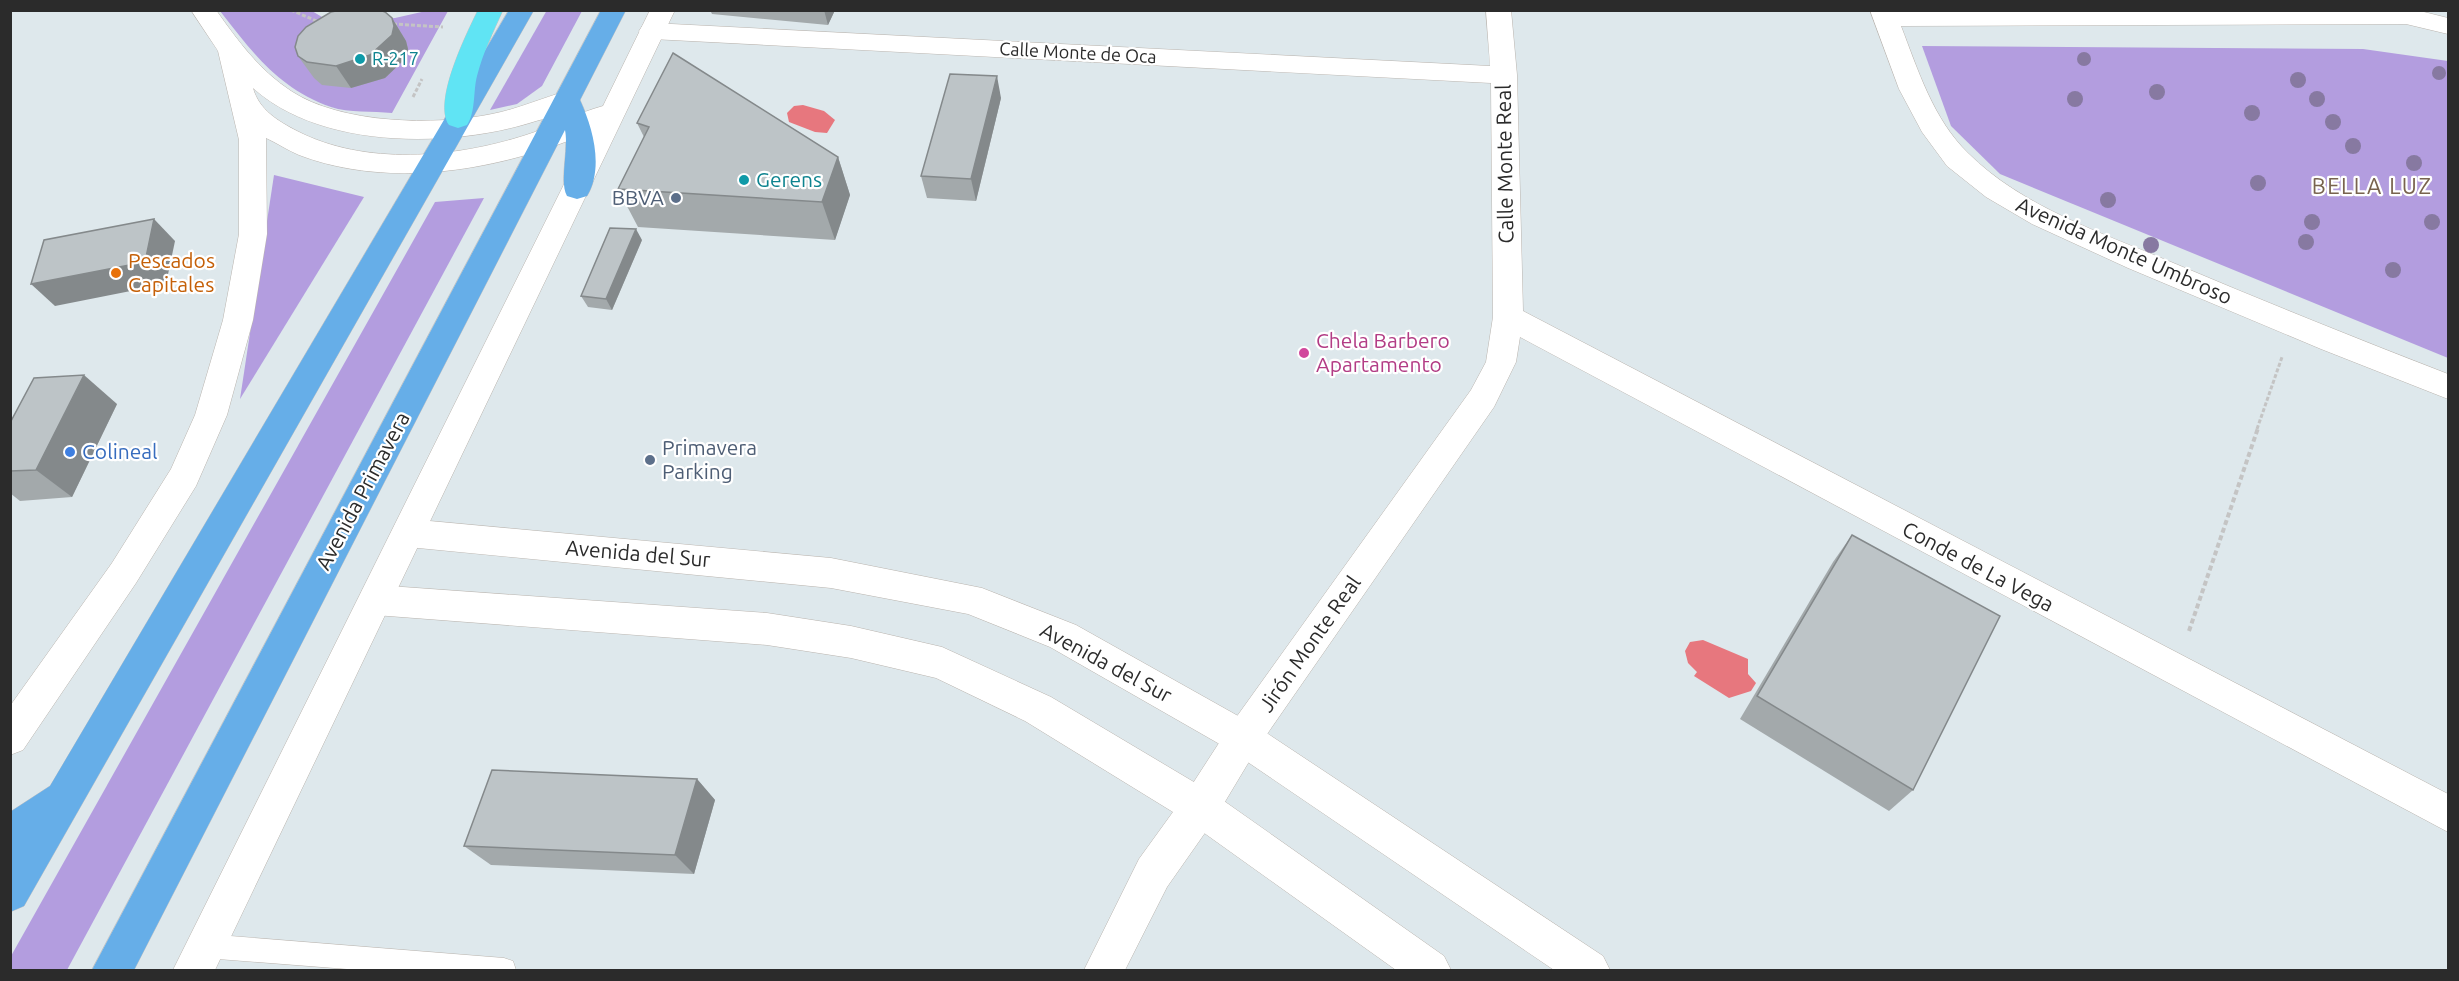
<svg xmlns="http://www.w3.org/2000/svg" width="2459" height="981" viewBox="0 0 2459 981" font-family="Ubuntu,sans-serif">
<rect width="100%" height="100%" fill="#dee8ec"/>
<g fill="#b39ddf">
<polygon points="547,10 582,11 542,86 517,104 490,110"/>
<path d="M220 11H312L327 20 395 18 426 11H448L392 113C373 111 349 113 331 107 278 88 253 53 220 11Z"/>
<polygon points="1922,46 2363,49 2448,61 2448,358 2000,174 1951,126"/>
<polygon points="274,175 364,197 240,399"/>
<polygon points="484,198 67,970 11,970 11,956 435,202"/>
</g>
<g fill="#e7777e">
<polygon points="803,105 824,111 835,120 827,133 815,132 789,122 787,113 794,106"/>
<polygon points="1703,640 1748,659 1748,674 1756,683 1751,691 1729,698 1694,676 1697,672 1688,663 1685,651 1690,642"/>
</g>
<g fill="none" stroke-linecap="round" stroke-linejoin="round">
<defs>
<polygon id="service" points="205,934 504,958 513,961 516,970 360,970 205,958 197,954 193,946 197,938"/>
<g id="minor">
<polygon points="1486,10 1511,10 1517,75 1523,311 2448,794 2448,832 1520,337 1516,362 1494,407 1256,750 1214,820 1167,887 1125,970 1084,970 1139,859 1186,794 1230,726 1471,390 1486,362 1493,317 1491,83 652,39 643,37 639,31 643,25 652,23 1490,66"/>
<path d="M1870 10H2416L2448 18V34L2406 24 1901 26C1918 70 1933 119 1968 153 2022 207 2102 233 2171 262 2263 301 2355 338 2448 374V399L2321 349 2128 268 2032 224 1986 197 1947 166 1922 132 1899 89Z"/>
</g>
<g id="tertiary">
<polygon points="408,519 831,558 982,588 1076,625 1256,726 1603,956 1610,970 1554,970 1230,750 1050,647 968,614 831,588 408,547 396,543 391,533 396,523"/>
<polygon points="375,585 767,613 851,626 942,647 1051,697 1214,794 1444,956 1451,970 1396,970 1186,820 1025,721 936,678 851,658 767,645 375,615 363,611 358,600 363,589"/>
</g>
<path id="secondary" d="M191 10H216C238 41 259 70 291 91 341 124 435 126 492 114 518 109 542 98 567 91L576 94 580 100C572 113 550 117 536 121 453 148 322 150 253 88 259 110 278 121 297 131 365 166 455 158 526 135 552 127 577 113 603 106L650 10H675L215 970H173L590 132C502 170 391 190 299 155 287 150 277 143 266 138L267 234 253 320 227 415 196 486 136 583 23 750 10 755V706L112 563 171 469 195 415 223 320 239 234V140L218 51Z"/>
<g id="primary">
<polygon points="509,10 534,10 24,906 10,912 10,812 50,786"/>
<path d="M601 10H626L580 100C593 128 604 168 587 196L577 199 567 196C559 182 569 150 565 130L134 970H92Z"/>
</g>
<path id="motorway" d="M478 10H503C493 32 483 53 477 76 473 91 476 112 467 125L458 128 449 125C433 101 466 35 478 10Z"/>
</defs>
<use href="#service" stroke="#bab4ae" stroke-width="1"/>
<use href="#minor" stroke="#bab4ae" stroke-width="1"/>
<use href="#tertiary" stroke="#bab4ae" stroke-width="1"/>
<use href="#secondary" stroke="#bab4ae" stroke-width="1"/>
<use href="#primary" stroke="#c4c4c4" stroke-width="1"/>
<use href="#motorway" stroke="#c4c4c4" stroke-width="1"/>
<g stroke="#c4c4c4" stroke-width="3" stroke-dasharray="4 2" stroke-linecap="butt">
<polyline points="291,10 321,23"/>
<polyline points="393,24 443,27"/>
<polyline points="413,97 422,79"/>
<polyline points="2257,429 2282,357"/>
</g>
<polyline stroke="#c4c4c4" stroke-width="4" stroke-dasharray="5 3" stroke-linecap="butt" points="2189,631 2258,428"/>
<use href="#service" fill="#fff" fill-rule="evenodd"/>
<use href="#minor" fill="#fff" fill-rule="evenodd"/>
<use href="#tertiary" fill="#fff" fill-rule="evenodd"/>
<use href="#secondary" fill="#fff" fill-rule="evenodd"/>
<use href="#primary" fill="#66aee8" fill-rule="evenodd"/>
<use href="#motorway" fill="#60e4f4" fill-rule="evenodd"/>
</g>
<g fill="#8779a1">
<circle cx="2084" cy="59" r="7"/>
<circle cx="2439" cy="73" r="7"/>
<circle cx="2298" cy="80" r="8"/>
<circle cx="2157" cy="92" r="8"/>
<circle cx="2075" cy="99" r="8"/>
<circle cx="2317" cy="99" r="8"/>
<circle cx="2252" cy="113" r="8"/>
<circle cx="2333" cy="122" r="8"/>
<circle cx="2353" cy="146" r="8"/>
<circle cx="2414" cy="163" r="8"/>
<circle cx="2258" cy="183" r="8"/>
<circle cx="2108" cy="200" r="8"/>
<circle cx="2312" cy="222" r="8"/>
<circle cx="2432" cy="222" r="8"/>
<circle cx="2306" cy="242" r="8"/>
<circle cx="2151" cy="245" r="8"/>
<circle cx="2393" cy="270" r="8"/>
</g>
<g fill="#a3a9ab">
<polygon points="710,10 835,10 828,25 712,14"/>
<polygon points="392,18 406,41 408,49 406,58 385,78 351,88 322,85 314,78 298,56"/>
<polygon points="1001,98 976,201 927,198 921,176"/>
<polygon points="637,123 838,157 850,195 835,240 638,227 618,189 644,137"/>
<polygon points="642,240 612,310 588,307 581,296"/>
<polygon points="117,404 72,497 20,501 10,493 10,423"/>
<polygon points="1852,535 1913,790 1889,811 1740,719 1833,562"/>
<polygon points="697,779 715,800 694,874 491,865 464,846"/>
</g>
<g fill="#84898b">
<polygon points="824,10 835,10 828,25"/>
<polygon points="392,18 406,41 408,49 406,58 385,78 351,88 336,66"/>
<polygon points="997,76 1001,98 976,201 971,179"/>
<polygon points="838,157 850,195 835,240 822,202"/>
<polygon points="154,219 175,241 166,284 55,306 31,284"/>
<polygon points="636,229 642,240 612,310 606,299"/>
<polygon points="84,375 117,404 72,497 36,470"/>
<polygon points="697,779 715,800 694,874 675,855"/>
</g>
<g fill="#bdc4c7" stroke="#84898b" stroke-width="1.5">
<polygon points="341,10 380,10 385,12 392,18 394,26 392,35 370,55 336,66 307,62 298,56 295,47 298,36 306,27 331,12"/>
<polygon points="673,53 838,157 822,202 618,189 649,127 637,123"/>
<polygon points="950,74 997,76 971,179 921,176"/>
<polygon points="154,219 145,262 31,284 44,240"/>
<polygon points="610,228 636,229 606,299 581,296"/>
<polygon points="84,375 36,470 10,471 10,423 34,378"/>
<polygon points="1852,535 2000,616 1913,790 1757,696"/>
<polygon points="492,770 697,779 675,855 464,846"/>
</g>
<g fill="#0f9aa8" stroke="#fff" stroke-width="2">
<circle cx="360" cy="59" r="6"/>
<circle cx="744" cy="180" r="6"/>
</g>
<g fill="#5c6f8a" stroke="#fff" stroke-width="2">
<circle cx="676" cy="198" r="6"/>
<circle cx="650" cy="460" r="6"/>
</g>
<circle fill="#e8710a" stroke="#fff" stroke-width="2" cx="116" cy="273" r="6"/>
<circle fill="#d1479c" stroke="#fff" stroke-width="2" cx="1304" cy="353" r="6"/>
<circle fill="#3f7fe0" stroke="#fff" stroke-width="2" cx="70" cy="452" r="6"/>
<g text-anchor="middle" stroke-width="4.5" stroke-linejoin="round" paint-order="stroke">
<g font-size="18" fill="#2b2b2b" stroke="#fff">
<text transform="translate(1078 53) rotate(3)" y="6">Calle Monte de Oca</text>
</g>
<g font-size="18" fill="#0d838f" stroke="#fff" text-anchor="start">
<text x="372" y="65">R-217</text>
</g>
<g font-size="21" fill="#2b2b2b" stroke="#fff">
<text transform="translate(1505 164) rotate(-91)" y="7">Calle Monte Real</text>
<text transform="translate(2124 251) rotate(24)" y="7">Avenida Monte Umbroso</text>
<text transform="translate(363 491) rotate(-62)" y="7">Avenida Primavera</text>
<text transform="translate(638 554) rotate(5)" y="7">Avenida del Sur</text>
<text transform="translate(1978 567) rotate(28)" y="7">Conde de La Vega</text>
<text transform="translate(1310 644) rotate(-55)" y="7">Jirón Monte Real</text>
<text transform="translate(1106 663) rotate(28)" y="7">Avenida del Sur</text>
</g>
<g font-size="21" fill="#0d838f" stroke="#fff" text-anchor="start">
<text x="756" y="187">Gerens</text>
</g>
<g font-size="21" fill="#4e5e75" stroke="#fff" text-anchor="end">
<text x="664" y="205">BBVA</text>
<text x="662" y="455" text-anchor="start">Primavera<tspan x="662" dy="24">Parking</tspan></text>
</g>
<g font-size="21" fill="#c56008" stroke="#fff" text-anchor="start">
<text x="128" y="268">Pescados<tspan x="128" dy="24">Capitales</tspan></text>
</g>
<g font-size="21" fill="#b23c85" stroke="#fff" text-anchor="start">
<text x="1316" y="348">Chela Barbero<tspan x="1316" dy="24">Apartamento</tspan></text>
</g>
<g font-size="21" fill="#366cbe" stroke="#fff" text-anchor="start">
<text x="82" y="459">Colineal</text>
</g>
<g font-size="22" letter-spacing="1.5" fill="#78634e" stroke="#fff">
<text x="2372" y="194">BELLA LUZ</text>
</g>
</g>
<rect width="2459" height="981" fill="none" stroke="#2b2b2b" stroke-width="24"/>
</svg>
